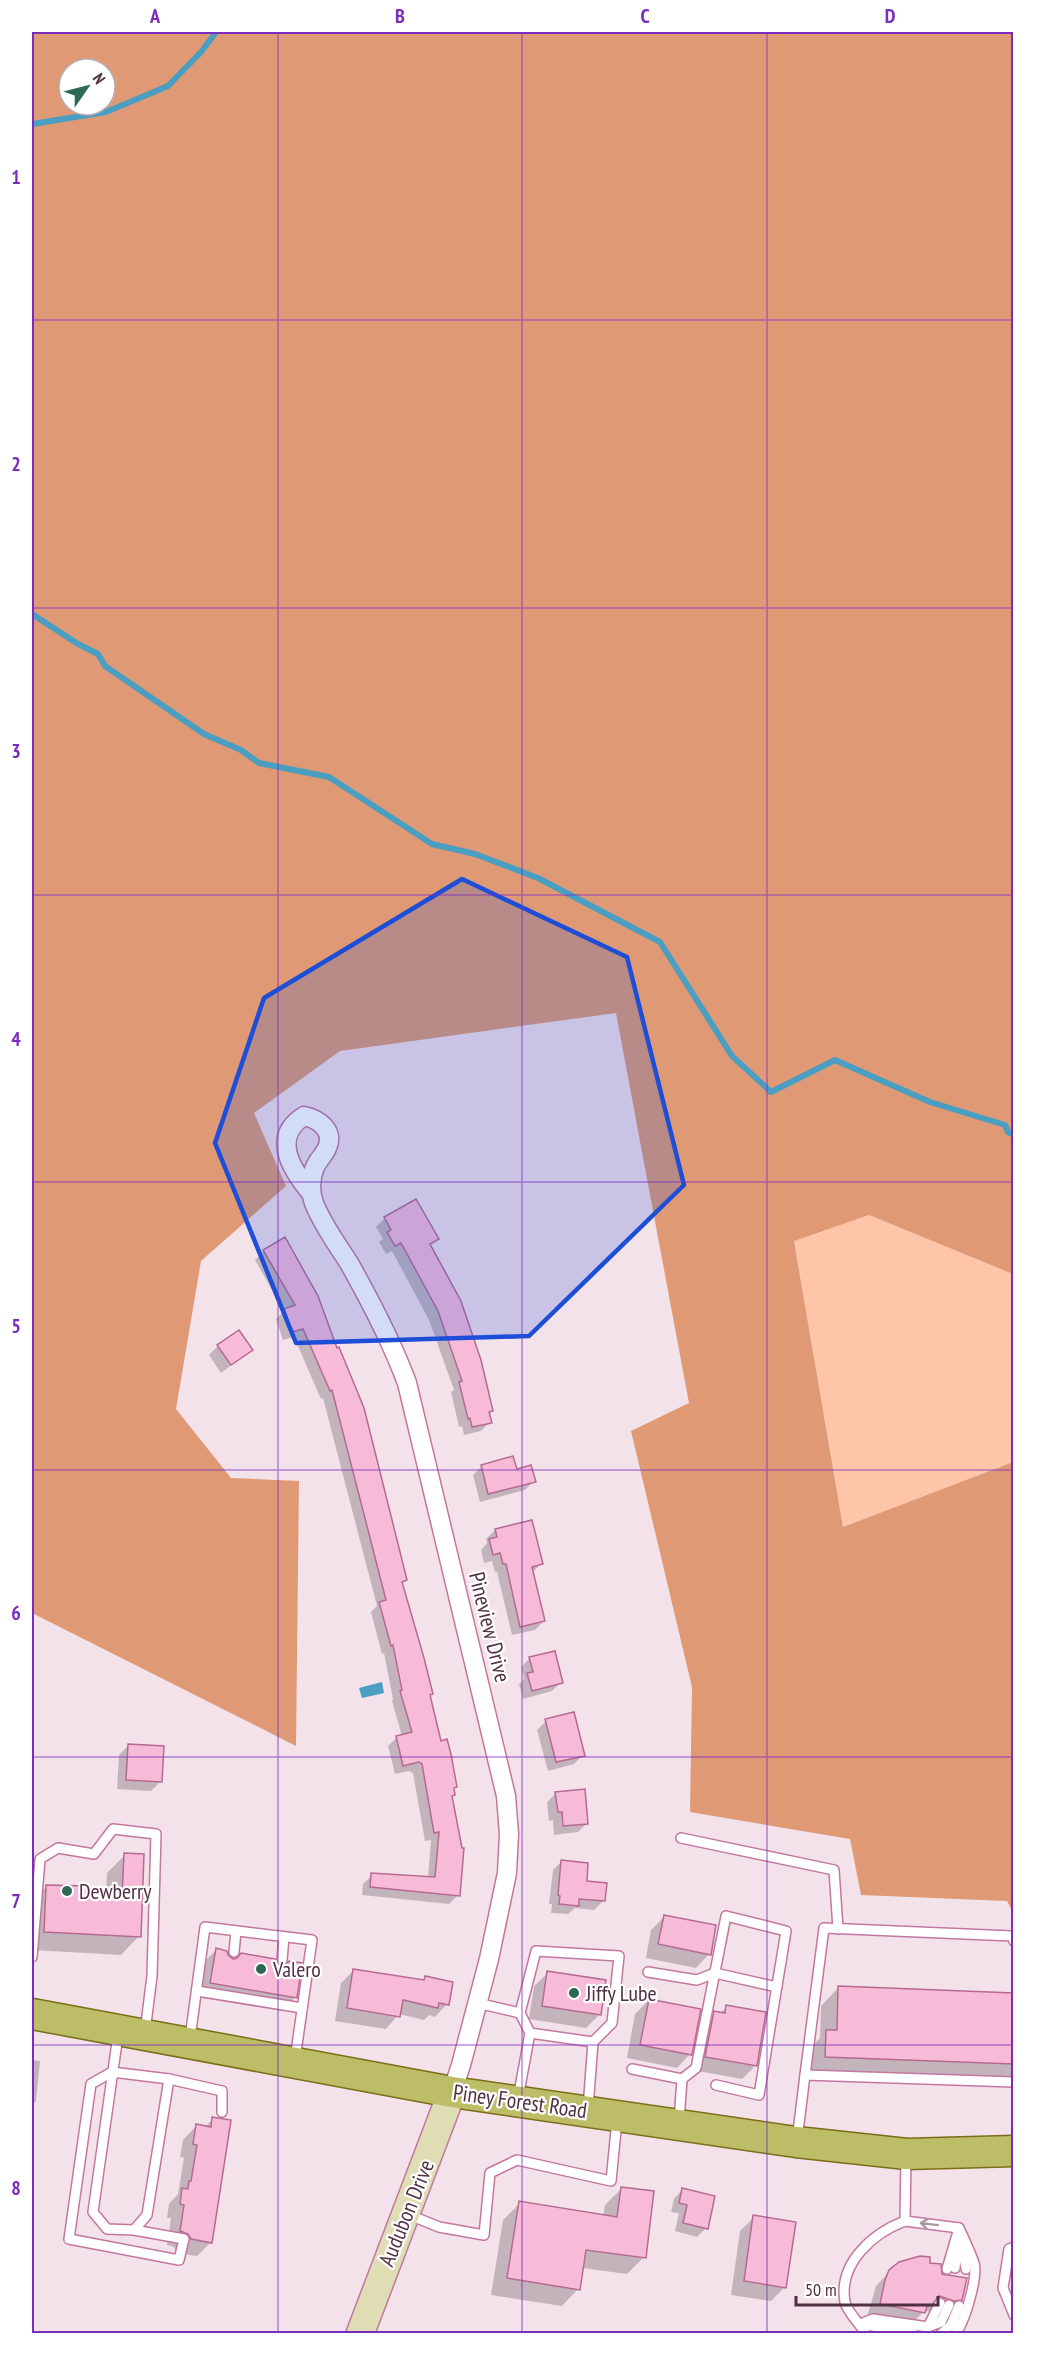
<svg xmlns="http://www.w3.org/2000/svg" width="1045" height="2365" viewBox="0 0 1045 2365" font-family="'PT Sans Narrow',sans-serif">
<rect width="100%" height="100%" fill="#f4e2ea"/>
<polygon fill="#fec5a8" points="869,1215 1013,1274 1013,1462 843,1527 794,1240"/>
<path fill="#df9a75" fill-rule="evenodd" d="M32 32H1013V1274L869 1215 794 1241 843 1527 1013 1462V1912L1007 1901 861 1895 850 1839 690 1812 692 1687 631 1431 689 1403 616 1013 340 1051 254 1113 286 1186 201 1261 176 1409 231 1478 299 1481 296 1746 32 1613ZM69 69H105V105H69Z"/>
<polygon fill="#4a9ec2" points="382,1682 384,1693 362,1698 359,1688"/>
<g fill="#0003">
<polygon points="385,1218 437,1239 429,1246 492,1410 488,1414 490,1422 481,1431 464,1435 462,1426 459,1427 451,1392 454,1390 429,1320 392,1251 386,1254 379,1242 383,1239 376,1227"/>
<polygon points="284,1239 405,1580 401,1584 454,1795 451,1797 458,1895 449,1904 362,1895 363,1884 372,1875 428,1878 431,1840 425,1841 413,1773 409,1771 395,1774 388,1746 397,1737 402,1736 392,1701 393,1699 384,1653 382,1654 371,1612 377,1606 323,1398 321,1399 294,1337 283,1340 276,1319 284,1311 255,1260 264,1251"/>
<polygon points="218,1346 251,1350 221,1373 209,1355"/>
<polygon points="482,1466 515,1471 534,1481 525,1490 480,1502 473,1475"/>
<polygon points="495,1530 541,1564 532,1573 544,1621 535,1630 512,1635 497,1572 495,1572 492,1561 484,1563 481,1550 487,1543 486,1539"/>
<polygon points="530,1658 561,1682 552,1691 523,1699 519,1684 524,1679 521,1667"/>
<polygon points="546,1721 583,1755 574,1764 548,1771 537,1730"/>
<polygon points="128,1746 160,1782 151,1791 117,1789 119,1755"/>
<polygon points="556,1793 587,1823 578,1832 554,1835 553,1820 549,1821 547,1802"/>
<polygon points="125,1855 139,1936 121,1955 32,1950 32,1901 47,1886 87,1897 106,1898 107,1873"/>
<polygon points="562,1861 603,1901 594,1910 575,1908 568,1914 551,1913 552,1904 549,1904 553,1870"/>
<polygon points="664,1917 709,1954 696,1968 646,1958 651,1930"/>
<polygon points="216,1950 232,1960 236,1960 295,1997 282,2011 197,1997 202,1964"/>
<polygon points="354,1970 422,1981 425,1978 447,2004 435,2017 429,2015 424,2020 399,2014 386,2029 335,2021 341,1983"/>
<polygon points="548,1973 600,2014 586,2028 529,2019 534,1986"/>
<polygon points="839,1987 1014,1994 1014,2074 1005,2083 807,2075 808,2050 820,2038 821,2006"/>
<polygon points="649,2000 690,2054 677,2068 627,2058 635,2014"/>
<polygon points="727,2007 756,2065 742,2079 692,2070 701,2027 715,2013 719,2014"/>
<polygon points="32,2060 40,2061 36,2101 32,2106"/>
<polygon points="213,2119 211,2242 197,2256 177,2253 174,2247 167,2245 171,2218 167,2218 169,2204 178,2194 184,2158 180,2157 183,2140 196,2126 205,2127"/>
<polygon points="622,2188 644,2257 627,2274 582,2268 578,2289 562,2306 491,2295 503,2220 520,2203 603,2216 605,2205"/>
<polygon points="682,2190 706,2228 697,2237 675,2231 679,2213 671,2212 674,2199"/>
<polygon points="754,2217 785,2287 771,2301 731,2295 740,2231"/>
<polygon points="929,2264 961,2300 947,2313 924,2311 910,2326 867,2317 876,2286 890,2271"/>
<polygon points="1014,2287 1014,2328 1002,2299"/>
</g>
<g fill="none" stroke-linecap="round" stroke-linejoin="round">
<g stroke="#4a9ec2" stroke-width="6">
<polyline points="32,124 106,112 168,86 201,52 216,32"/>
<polyline points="32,614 78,644 98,654 105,666 204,734 241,750 259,763 329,777 432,844 475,854 538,878 660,942 732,1056 771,1092 835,1060 930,1102 1005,1125 1008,1132 1014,1135"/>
</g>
</g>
<g fill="#f7bbd7" stroke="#b66a91" stroke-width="1.5">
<polygon points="416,1199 439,1239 430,1244 461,1301 481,1360 493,1411 489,1412 492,1423 472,1427 470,1418 468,1419 459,1382 462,1381 438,1311 401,1243 395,1246 387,1232 391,1230 384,1217"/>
<polygon points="285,1237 318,1296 337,1348 339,1347 364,1408 407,1580 402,1582 424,1658 433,1694 430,1695 441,1741 447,1739 451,1754 457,1787 454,1788 455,1795 452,1796 462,1848 464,1848 460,1896 370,1887 371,1873 435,1877 439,1832 434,1833 422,1764 419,1762 403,1766 396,1736 412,1732 400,1691 402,1690 393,1645 391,1646 379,1602 386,1600 332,1390 330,1391 303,1329 292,1332 284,1309 295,1305 263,1250"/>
<polygon points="239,1330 253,1350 231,1365 217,1345"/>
<polygon points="513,1456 517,1469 531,1465 536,1482 488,1494 481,1465"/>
<polygon points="532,1520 543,1564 532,1567 545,1621 520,1627 506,1564 503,1564 500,1553 493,1555 489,1539 497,1537 495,1529"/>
<polygon points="555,1651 563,1683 532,1691 527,1673 533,1672 529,1657"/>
<polygon points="574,1712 585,1756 556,1762 545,1719"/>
<polygon points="128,1744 164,1746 162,1782 126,1780"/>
<polygon points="585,1789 588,1824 563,1826 562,1812 558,1812 555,1792"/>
<polygon points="124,1853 144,1854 141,1937 44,1932 46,1885 89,1886 89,1895 122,1897"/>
<polygon points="561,1860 588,1863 587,1881 607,1883 605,1901 579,1899 579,1906 559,1904 560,1896 558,1895"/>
<polygon points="664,1915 716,1925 711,1955 658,1944"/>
<polygon points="216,1948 227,1951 228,1955 233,1959 237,1958 241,1953 275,1959 276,1963 281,1967 285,1966 289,1961 302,1963 297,1998 210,1983"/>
<polygon points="353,1969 424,1980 425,1976 453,1982 449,2005 439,2003 438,2008 403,2000 400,2017 347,2008"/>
<polygon points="547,1971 606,1980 601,2015 542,2006"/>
<polygon points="838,1986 1014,1993 1014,2064 825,2057 826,2030 837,2030"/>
<polygon points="649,1999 701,2009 692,2055 640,2045"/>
<polygon points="726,2005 766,2012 757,2066 705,2057 714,2011 725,2013"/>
<polygon points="212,2117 231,2120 212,2243 191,2239 188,2234 180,2231 184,2205 180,2204 182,2188 188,2189 189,2181 191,2181 197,2145 193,2144 196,2124 211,2127"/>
<polygon points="621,2187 654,2191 646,2258 586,2250 580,2290 507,2278 519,2201 617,2217"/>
<polygon points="682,2188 715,2196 708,2229 683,2223 687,2205 679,2203"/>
<polygon points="753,2215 796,2222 786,2288 744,2281"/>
<polygon points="920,2256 930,2257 930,2263 941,2264 942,2274 967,2278 962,2300 954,2301 939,2296 931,2306 927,2306 925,2313 880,2304 885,2280 889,2270 899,2262"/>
</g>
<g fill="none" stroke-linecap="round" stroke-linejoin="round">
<defs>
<g id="lane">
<polyline points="681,1838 834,1870 838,1929"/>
<polyline points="234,1952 236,1931"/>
<polyline points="32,1957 40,1859 58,1848 94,1854 113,1829 156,1834 152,1976 145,2032"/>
<polyline points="282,1960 284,1937"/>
<polyline points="648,1972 697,1980 715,1973 777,1987"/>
<polyline points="197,1991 302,2008"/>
<polyline points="477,2003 520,2013"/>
<polyline points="530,2033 593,2042"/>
<polyline points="118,2035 93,2212 107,2229 134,2230 147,2215 169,2079 112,2072 91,2084 69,2239 179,2260 184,2239 134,2230"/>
<polyline points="190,2038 205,1927 312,1940 295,2059"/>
<polyline points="632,2069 682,2079"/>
<polyline points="805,2075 824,1928 1012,1936 1014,1941"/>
<polyline points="169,2079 222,2091 222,2112"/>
<polyline points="518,2098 530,2033 520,2013 536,1951 619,1956 612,2023 593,2042 588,2108"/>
<polyline points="679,2121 682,2079 696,2068 726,1916 786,1931 759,2095 716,2085"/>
<polyline points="797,2140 805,2075 1014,2082"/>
<polyline points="407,2214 439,2227 484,2235 490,2173 517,2160 611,2181 617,2120"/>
<path d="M905 2221 959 2228C964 2239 970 2251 974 2263 978 2277 965 2322 955 2334"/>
<polyline points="961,2242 966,2269"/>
<polyline points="1014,2247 1009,2249 1003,2288 1014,2315"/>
<polyline points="955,2268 957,2249"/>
<polyline points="947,2269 959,2228"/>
<polyline points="860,2324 873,2319 928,2327 941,2322 949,2305"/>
<polyline points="862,2324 914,2334"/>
<polyline points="928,2327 940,2303"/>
<path d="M866 2334C861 2325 847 2312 845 2302 838 2263 873 2233 905 2221L906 2157"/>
<polyline points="941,2334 951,2325 959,2306"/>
</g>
<path id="street" d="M311 1193C291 1169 271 1137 304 1116 319 1119 335 1131 327 1148 324 1155 318 1160 315 1167 310 1178 310 1192 314 1203 322 1224 337 1244 349 1263 371 1302 391 1340 407 1383L506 1796 509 1834 507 1873 489 1959 461 2065 452 2092"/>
<polyline id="secondary" points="360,2334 452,2092"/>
<polyline id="primary" points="32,2014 452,2092 796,2142 907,2154 1014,2151"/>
</defs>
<use href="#lane" stroke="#c4779e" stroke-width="12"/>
<use href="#street" stroke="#c4779e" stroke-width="21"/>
<use href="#secondary" stroke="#c4779e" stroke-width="30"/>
<use href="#primary" stroke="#7b6e17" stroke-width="33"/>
<use href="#lane" stroke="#fff" stroke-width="9"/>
<use href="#street" stroke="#fff" stroke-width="18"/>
<use href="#secondary" stroke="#deddb3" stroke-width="27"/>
<use href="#primary" stroke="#bdbc67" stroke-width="30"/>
</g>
<defs><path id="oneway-shaft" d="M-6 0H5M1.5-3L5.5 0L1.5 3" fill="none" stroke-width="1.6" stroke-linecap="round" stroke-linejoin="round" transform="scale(1.5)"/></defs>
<use stroke="#a898a0" href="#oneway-shaft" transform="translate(929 2224) rotate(-173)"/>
<path fill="#1d4ed8" fill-opacity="0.2" stroke="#1d4ed8" stroke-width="4.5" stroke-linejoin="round" d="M462 879 627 957 684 1185 529 1336 296 1343 215 1143 264 998Z"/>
<path fill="none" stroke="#7b2cbf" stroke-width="1.5" stroke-opacity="0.55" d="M278 32V2334M522 32V2334M767 32V2334M32 320H1014M32 608H1014M32 895H1014M32 1182H1014M32 1470H1014M32 1757H1014M32 2045H1014"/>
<g fill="#2c6a56" stroke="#fff" stroke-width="2">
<circle cx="67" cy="1891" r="6"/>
<circle cx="261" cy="1969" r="6"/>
<circle cx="574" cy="1993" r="6"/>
</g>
<g text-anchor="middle" stroke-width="4.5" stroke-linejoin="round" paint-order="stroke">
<g font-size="22" fill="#513041" stroke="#fff">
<text transform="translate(490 1627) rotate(76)" y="8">Pineview Drive</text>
<text transform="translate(520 2101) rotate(8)" y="8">Piney Forest Road</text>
<text transform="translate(406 2213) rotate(-68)" y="8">Audubon Drive</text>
</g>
<g font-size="22" fill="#513041" stroke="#fff" text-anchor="start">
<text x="79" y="1899">Dewberry</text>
<text x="273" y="1977">Valero</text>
<text x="586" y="2001">Jiffy Lube</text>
</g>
</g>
<rect width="1045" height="2365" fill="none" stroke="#ffffff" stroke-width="66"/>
<g transform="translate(87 87) rotate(55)"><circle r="28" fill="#ffffff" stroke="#b9acb3" stroke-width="1.5"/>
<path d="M0-4.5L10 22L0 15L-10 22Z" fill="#2c6a56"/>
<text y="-9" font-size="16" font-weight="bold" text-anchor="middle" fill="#513041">N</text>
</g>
<path d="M796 2296v9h142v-9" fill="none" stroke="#513041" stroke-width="3"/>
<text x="805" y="2296" font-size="18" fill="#513041" stroke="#ffffff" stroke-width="4.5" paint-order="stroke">50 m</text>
<rect x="33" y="33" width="979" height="2299" fill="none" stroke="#7b2cbf" stroke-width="2"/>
<g font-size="20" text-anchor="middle" font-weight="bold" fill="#7b2cbf">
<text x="155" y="23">A</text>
<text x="400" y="23">B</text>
<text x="645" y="23">C</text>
<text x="890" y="23">D</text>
<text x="16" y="184">1</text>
<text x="16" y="471">2</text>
<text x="16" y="758">3</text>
<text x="16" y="1046">4</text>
<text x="16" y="1333">5</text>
<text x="16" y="1620">6</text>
<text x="16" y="1908">7</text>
<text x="16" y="2195">8</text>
</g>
</svg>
